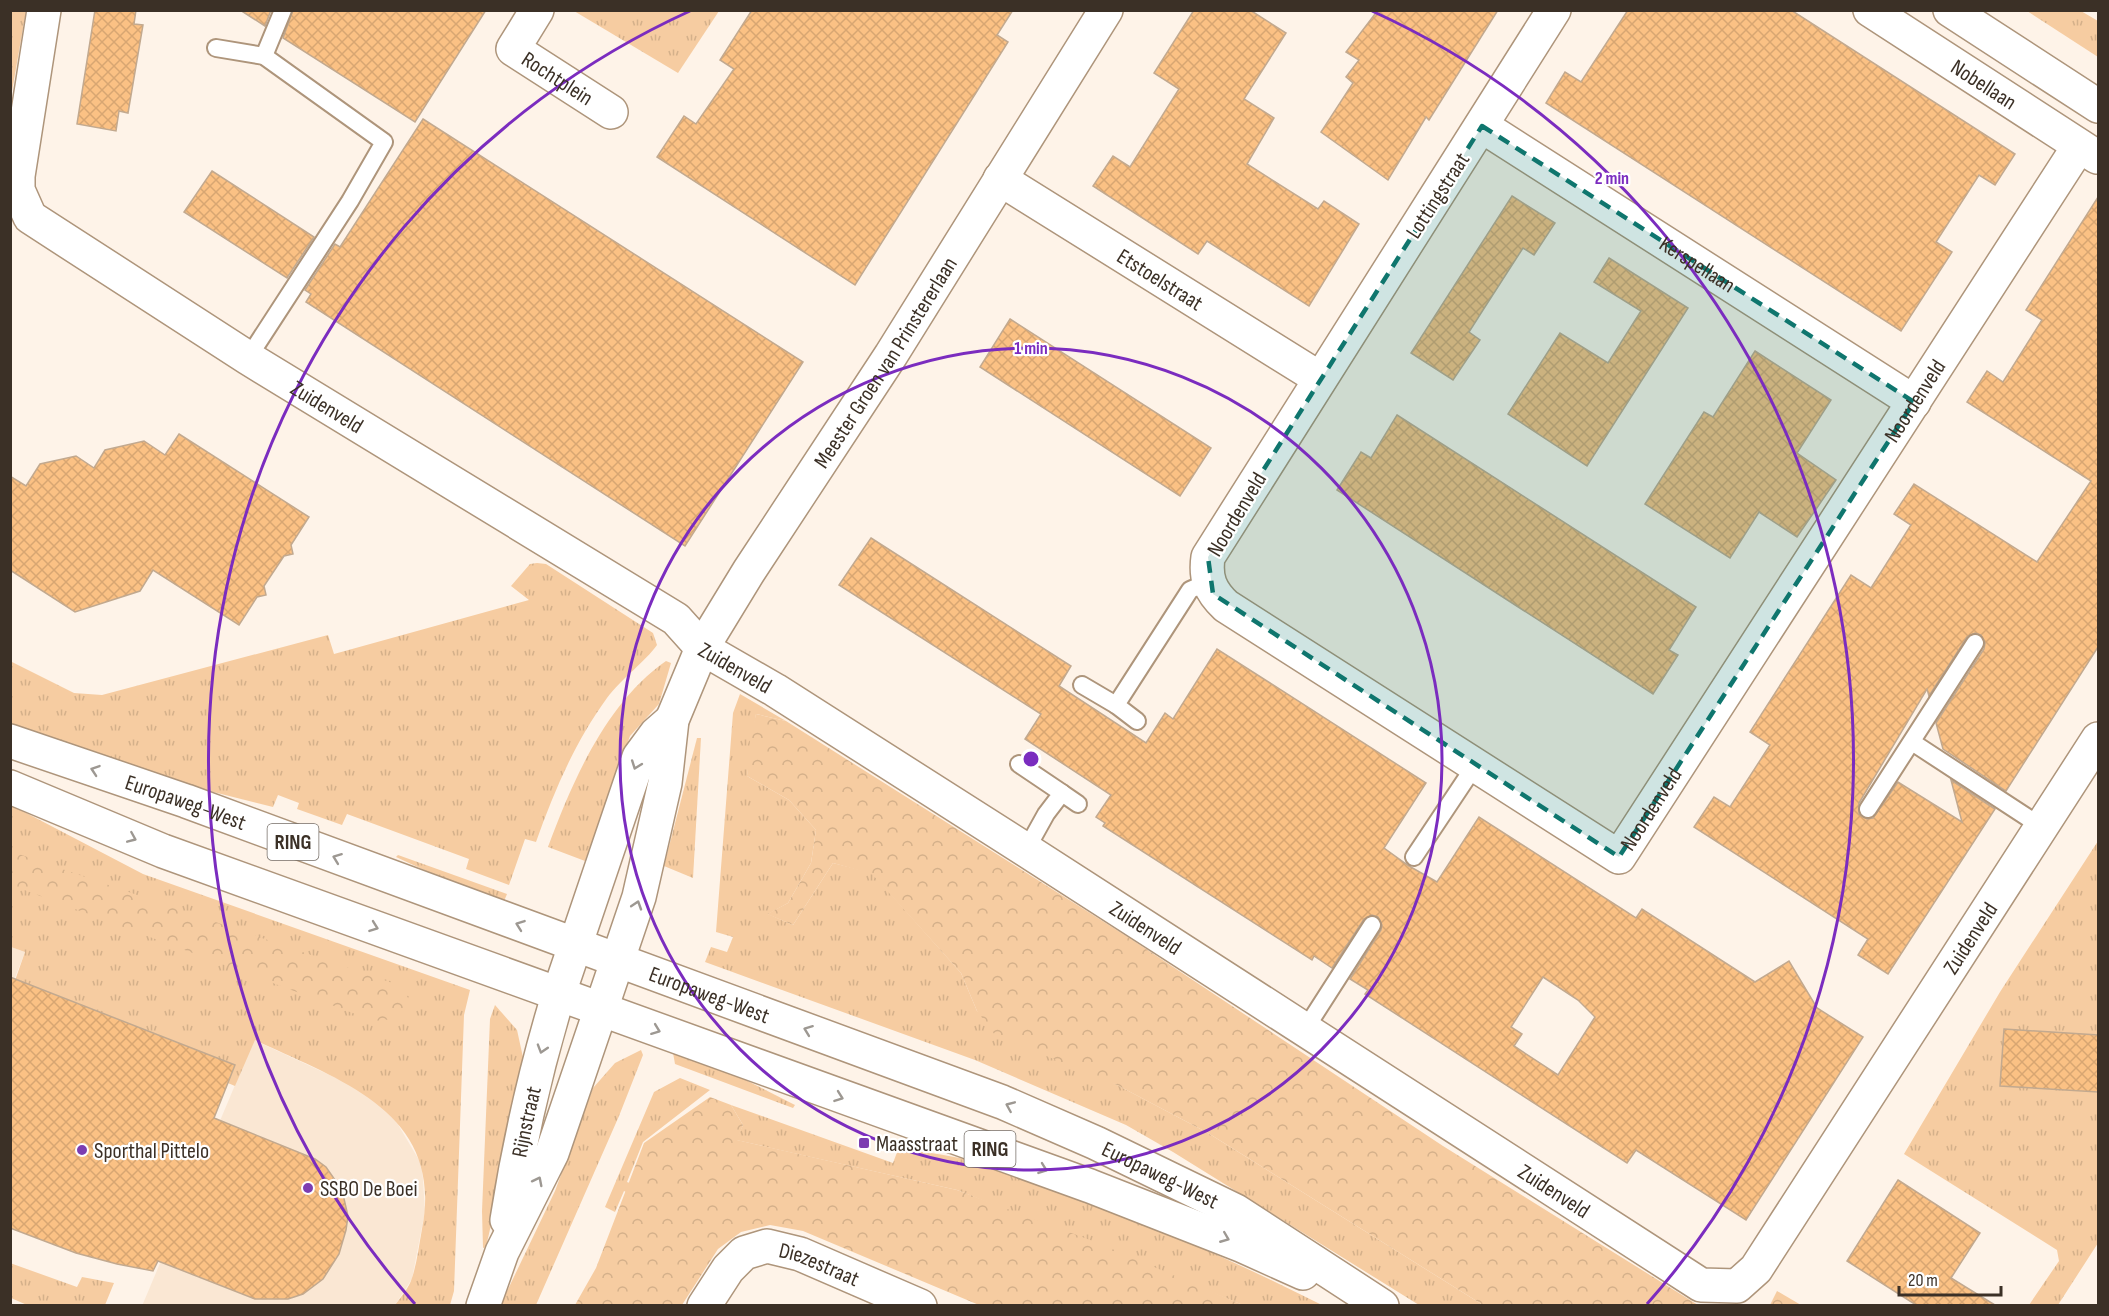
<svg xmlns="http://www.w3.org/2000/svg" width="2109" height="1316" viewBox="0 0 2109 1316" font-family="'Sofia Sans Condensed',sans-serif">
<defs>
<pattern id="grass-tufts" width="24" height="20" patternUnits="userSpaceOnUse" patternTransform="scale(1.5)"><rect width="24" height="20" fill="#f6cca1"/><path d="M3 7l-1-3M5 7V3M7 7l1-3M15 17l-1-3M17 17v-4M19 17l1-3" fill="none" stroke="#d4b08a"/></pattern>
<pattern id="forest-crowns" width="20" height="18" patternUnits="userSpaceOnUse" patternTransform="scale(1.5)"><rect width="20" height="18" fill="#f6cca1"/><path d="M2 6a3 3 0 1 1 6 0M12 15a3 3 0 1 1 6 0" fill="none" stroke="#d4b08a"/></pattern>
<pattern id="building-cross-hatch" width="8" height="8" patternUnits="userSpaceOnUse" patternTransform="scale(1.5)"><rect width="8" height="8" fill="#fbc184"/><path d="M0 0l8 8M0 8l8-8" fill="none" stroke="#d8a672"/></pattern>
</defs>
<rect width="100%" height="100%" fill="#fef3e8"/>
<g fill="#fae7d3">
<polygon points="11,947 25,952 11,988"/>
<polygon points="254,1040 360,1089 393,1116 422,1165 425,1211 412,1279 395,1305 142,1306"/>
</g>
<g fill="url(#grass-tufts)">
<polygon points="11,10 26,11 11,97 10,11"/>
<polygon points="574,11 719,11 678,73"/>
<polygon points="2027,11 2081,11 2098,21 2098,57"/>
<path d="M537 563 546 564 653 633 657 645C646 661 621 679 607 698 575 742 554 791 536 842L525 839 509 885 466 869 469 859 347 814 342 825 297 809 299 803 278 795 273 807 114 767 11 730 10 661 74 693 102 695 328 635 334 654 529 600 511 586 530 564Z"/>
<path d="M666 661 671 663 659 704 630 736 585 861 548 847C573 780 606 703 666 661Z"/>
<polygon points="740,694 786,721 756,714 747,776 789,800 816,830 811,863 788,903 768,914 793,925 833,863 872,873 961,973 977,1011 1208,1133 1483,1305 1419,1305 1173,1152 1126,1125 975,1060 705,962 711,947 727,952 733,937 716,932 731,739 733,713"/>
<polygon points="697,738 701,738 693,878 664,866"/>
<path d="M11 805 143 874 470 990 464 1015 454 1291 450 1305H395C401 1297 409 1288 412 1278 417 1263 419 1245 422 1229 445 1112 339 1080 255 1040L235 1086 11 992 25 952 11 947Z"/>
<polygon points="2098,841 2098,1243 2058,1305 2029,1305 2059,1261 2057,1250 1904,1154 2000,992"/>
<polygon points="398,855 507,894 502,906 396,857"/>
<polygon points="495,1005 517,1030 524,1062 518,1105 486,1247 483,1248 482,1211 490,1019"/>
<polygon points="672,1047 708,1061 795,1105 793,1108 675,1064"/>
<polygon points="641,1050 643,1055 619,1116 536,1305 500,1306 555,1191 593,1088 615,1063"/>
<polygon points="680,1078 710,1090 643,1142 627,1182 632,1184 628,1193 624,1191 615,1212 605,1207 654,1092"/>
<path d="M731 1105 893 1163 899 1147C927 1153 957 1156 985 1164 1100 1201 1214 1251 1322 1305H1243L957 1190 736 1140 743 1125Z"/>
<polygon points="10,1263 77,1287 82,1277 114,1283 105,1305 27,1305 11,1298"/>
</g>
<g fill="url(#forest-crowns)">
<polygon points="756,714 786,721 1131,939 1443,1146 1698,1305 1483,1305 1208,1133 1117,1085 995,1035 977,1011 961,973 872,874 833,863 793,925 767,914 788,903 811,863 816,830 789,800 747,776 750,740"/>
<polygon points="10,851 401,986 411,1003 403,1018 374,1021 11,885"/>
<polygon points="710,1097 731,1105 743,1125 737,1140 957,1190 1098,1243 1243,1305 979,1305 803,1231 770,1225 741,1232 718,1249 682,1305 575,1305 596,1268 644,1143"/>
<polygon points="1777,1291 1801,1305 1770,1305"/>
</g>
<g fill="url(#building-cross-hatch)" stroke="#c2a98f" stroke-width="1.5" fill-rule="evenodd">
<polygon points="95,10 136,10 134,24 143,25 128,113 119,111 116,131 77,124"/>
<polygon points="240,10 271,10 265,26"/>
<polygon points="293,10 486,10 415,122 283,38"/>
<polygon points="752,10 1013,10 997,35 1008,42 855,285 657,157 684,116 696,124 734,69 720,60"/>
<polygon points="1194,10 1250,10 1286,33 1244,99 1274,118 1247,164 1318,209 1324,201 1359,224 1309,306 1207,241 1198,254 1093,186 1113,156 1130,167 1179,89 1154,73"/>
<polygon points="1378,10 1498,10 1429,120 1426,117 1388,180 1321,132 1353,83 1346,77 1359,60 1346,52"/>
<polygon points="1628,10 1791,10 2015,154 1995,185 1979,175 1936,242 1952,252 1901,331 1546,103 1565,72 1581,82"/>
<polygon points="423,119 803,362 685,546 306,302 311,294 305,290 335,244 340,247"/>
<polygon points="212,171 314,237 287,278 184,212"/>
<polygon points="1512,196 1555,223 1534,255 1523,248 1483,310 1469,332 1480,340 1453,380 1411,353"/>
<polygon points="2098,197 2098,647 2006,791 1943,749 1936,723 1984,649 1985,643 1981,635 1975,633 1967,637 1929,696 1927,689 1859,803 1859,814 1867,819 1873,818 1898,782 1962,822 1951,780 1995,809 1888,974 1858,955 1868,939 1694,827 1714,797 1730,807 1770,745 1750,732 1851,575 1871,588 1911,525 1894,514 1914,484 2037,562 2091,481 1967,402 1987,371 2003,382 2042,320 2026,310"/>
<polygon points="1609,258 1688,308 1587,466 1508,414 1560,333 1608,363 1641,311 1594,282"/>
<polygon points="1010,319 1211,448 1180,496 980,367"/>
<polygon points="1755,351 1831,400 1797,453 1836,480 1797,537 1759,512 1730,558 1645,504 1704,412 1713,417"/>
<polygon points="1397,415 1696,607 1669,650 1678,655 1653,694 1337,490 1361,452 1371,458"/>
<polygon points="179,434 309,517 291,545 293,554 284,556 264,586 266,595 257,597 239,625 153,570 140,591 75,612 10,570 10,476 26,486 40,464 76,456 94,468 105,450 144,441 165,455"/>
<path d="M871 538 1071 666 1059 686 1146 743 1165 713 1173 719 1217 649 1426 783 1384 848 1409 866 1437 882 1479 817 1636 918 1642 909 1755 982 1789 961 1817 1008 1863 1037 1746 1220 1636 1150 1627 1163 1365 994 1368 990 1350 979 1381 930 1382 925 1378 917 1372 915 1364 919 1332 968 1314 956 1312 960 1103 826 1105 823 1096 817 1111 795 1025 739 1041 714 839 585ZM1543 977 1578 1000 1595 1017 1558 1075 1514 1046 1522 1034 1511 1027Z"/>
<polygon points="10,977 235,1065 214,1118 315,1159 326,1167 342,1190 348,1216 346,1230 339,1254 323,1279 303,1294 288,1299 255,1299 158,1261 153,1271 117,1264 76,1253 10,1228"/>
<polygon points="2004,1029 2098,1035 2098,1092 2000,1086"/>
<polygon points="1898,1180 1980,1233 1951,1278 1995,1305 1916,1305 1847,1261"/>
</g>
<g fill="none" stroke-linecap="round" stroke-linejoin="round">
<defs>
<g id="service">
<polyline points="216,48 264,56 384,142 350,201 248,358"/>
<polyline points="264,56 283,10"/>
<polyline points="1082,685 1116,705"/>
<polyline points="1137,721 1116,705 1190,590 1208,582"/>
<polyline points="1912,742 2042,827"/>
<polyline points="1019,764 1062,793 1046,814 1026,850"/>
<polyline points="1062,793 1078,804"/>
<polyline points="1868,809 1975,643"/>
<polyline points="1414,857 1476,764"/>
<polyline points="1304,1031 1372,925"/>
</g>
<g id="minor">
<path id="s1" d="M44 10 18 176V190L30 217 248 358 676 619 702 648 775 690 1026 850 1701 1285 1737 1286 1756 1269 2098 739"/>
<path id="s2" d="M537 10 513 49 611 112"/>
<path id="s3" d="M1554 10 1208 557C1205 578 1210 591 1226 606L1619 857 2079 146"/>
<path id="s4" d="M1870 10 2097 157"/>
<path id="s5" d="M1482 126 1914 402"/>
<path id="s6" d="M1000 179 1319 378"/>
<path id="s7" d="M507 1220C519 1143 536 1068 559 993"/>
<polyline points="483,1306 502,1252 552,1153 601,1009"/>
<path id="s8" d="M704 1306 728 1269 744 1253 767 1246 800 1254 920 1306"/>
</g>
<g id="tertiary">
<polyline points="1950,10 2098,106"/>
<polyline points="559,993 639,757 656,734 672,720"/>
<path id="s9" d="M601 1009 639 897 665 783 672 720 702 648 749 571 891 355 1106 10"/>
</g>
<g id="primary">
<path id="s10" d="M10 741 186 801 1002 1102 1096 1143 1236 1211 1382 1306"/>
<polyline points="10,787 163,851 1090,1186 1243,1246 1303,1273"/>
</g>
</defs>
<use href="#service" stroke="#ae957b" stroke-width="20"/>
<use href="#minor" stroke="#ae957b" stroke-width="36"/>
<use href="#tertiary" stroke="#ae957b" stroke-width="36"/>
<use href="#primary" stroke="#ae957b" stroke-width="36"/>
<use href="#service" stroke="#fff" stroke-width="16"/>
<use href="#minor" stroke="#fff" stroke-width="33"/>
<use href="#tertiary" stroke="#fff" stroke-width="33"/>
<use href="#primary" stroke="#fff" stroke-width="33"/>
</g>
<defs><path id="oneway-chevron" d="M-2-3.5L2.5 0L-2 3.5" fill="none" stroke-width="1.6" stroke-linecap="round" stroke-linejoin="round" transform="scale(1.5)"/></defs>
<g stroke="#9d9892">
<use href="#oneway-chevron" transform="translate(636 765) rotate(110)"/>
<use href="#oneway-chevron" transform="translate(95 770) rotate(-161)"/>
<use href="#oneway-chevron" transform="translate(132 838) rotate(23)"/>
<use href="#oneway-chevron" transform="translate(337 858) rotate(-159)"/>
<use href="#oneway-chevron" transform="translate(637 905) rotate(-72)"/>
<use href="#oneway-chevron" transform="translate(520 925) rotate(-160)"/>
<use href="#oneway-chevron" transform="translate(374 927) rotate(20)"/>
<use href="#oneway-chevron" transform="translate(656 1030) rotate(21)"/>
<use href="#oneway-chevron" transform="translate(808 1030) rotate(-159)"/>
<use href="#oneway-chevron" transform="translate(542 1049) rotate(107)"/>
<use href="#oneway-chevron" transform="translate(839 1097) rotate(20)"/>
<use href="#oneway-chevron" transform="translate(1010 1106) rotate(-157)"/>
<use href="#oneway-chevron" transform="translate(1043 1169) rotate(20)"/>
<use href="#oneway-chevron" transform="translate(538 1181) rotate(-63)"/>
<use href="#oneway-chevron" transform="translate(1225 1238) rotate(22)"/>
</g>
<path fill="#0f766e" fill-opacity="0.2" stroke="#0f766e" stroke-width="4.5" stroke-dasharray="12 8" stroke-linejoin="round" d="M1482 126 1914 402 1619 857 1213 594 1208 557Z"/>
<g fill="none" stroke="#7b2cbf" stroke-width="3">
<circle cx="1031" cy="759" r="411"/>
<path d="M415 1304A822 822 0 0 1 690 11M1372 11A822 822 0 0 1 1647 1304"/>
</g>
<g fill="#7c3db1" stroke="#fff" stroke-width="2">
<rect x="858" y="1137" width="12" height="12" rx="3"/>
<circle cx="82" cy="1150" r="6"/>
<circle cx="308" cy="1188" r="6"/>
</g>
<g text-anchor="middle" stroke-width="4.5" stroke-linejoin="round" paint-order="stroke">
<g fill="#fff" stroke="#766e67" stroke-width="1.5">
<rect x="267.5" y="824" width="51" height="36" rx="4.5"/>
<rect x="964.5" y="1131" width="51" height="36" rx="4.5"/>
</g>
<g font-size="21" font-weight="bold" fill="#3b3026">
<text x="293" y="849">RING</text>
<text x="990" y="1156">RING</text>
</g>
<g font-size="22" fill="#3b3026" stroke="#fff">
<text dy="8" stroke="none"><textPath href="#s2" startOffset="99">Rochtplein</textPath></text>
<text dy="8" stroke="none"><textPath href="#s4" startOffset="136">Nobellaan</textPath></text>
<text transform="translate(1437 195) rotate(-57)" y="8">Lottingstraat</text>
<text dy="8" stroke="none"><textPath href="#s5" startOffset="256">Kerspellaan</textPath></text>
<text dy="8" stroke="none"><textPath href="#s6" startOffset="189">Etstoelstraat</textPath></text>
<text dy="8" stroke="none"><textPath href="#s9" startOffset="716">Meester Groen van Prinstererlaan</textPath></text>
<text dy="8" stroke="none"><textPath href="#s3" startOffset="1712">Noordenveld</textPath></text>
<text dy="8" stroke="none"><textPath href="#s1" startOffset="564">Zuidenveld</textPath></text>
<text transform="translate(1236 514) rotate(-59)" y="8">Noordenveld</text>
<text dy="8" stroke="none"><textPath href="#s1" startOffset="1050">Zuidenveld</textPath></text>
<text dy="8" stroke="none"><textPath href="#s10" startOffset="186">Europaweg-West</textPath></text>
<text dy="8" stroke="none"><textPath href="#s3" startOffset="1226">Noordenveld</textPath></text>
<text dy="8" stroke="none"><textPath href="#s1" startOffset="1536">Zuidenveld</textPath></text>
<text dy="8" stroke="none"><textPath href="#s1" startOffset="2652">Zuidenveld</textPath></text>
<text dy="8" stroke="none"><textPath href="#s10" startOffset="744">Europaweg-West</textPath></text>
<text dy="8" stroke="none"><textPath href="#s7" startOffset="100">Rijnstraat</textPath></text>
<text dy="8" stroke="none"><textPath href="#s10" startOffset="1230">Europaweg-West</textPath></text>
<text dy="8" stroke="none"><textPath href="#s1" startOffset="2022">Zuidenveld</textPath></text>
<text dy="8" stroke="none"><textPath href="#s8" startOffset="146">Diezestraat</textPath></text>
</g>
<g font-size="22" fill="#3b3026" stroke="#fff" text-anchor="start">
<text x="876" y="1151">Maasstraat</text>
<text x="94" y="1158">Sporthal Pittelo</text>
<text x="320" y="1196">SSBO De Boei</text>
</g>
</g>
<circle cx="1031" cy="759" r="9" fill="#7b2cbf" stroke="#fff" stroke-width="3"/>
<g font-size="18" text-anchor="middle" font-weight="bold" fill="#7b2cbf" stroke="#fff" stroke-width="4.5" stroke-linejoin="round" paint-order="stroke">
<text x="1612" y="184">2 min</text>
<text x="1031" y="354">1 min</text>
</g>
<rect width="2109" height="1316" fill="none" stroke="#3b3026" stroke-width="24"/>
<path d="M1899 1286v9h102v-9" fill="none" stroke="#3b3026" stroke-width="3"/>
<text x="1908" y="1286" font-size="18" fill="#3b3026" stroke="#ffffff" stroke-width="4.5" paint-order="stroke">20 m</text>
</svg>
